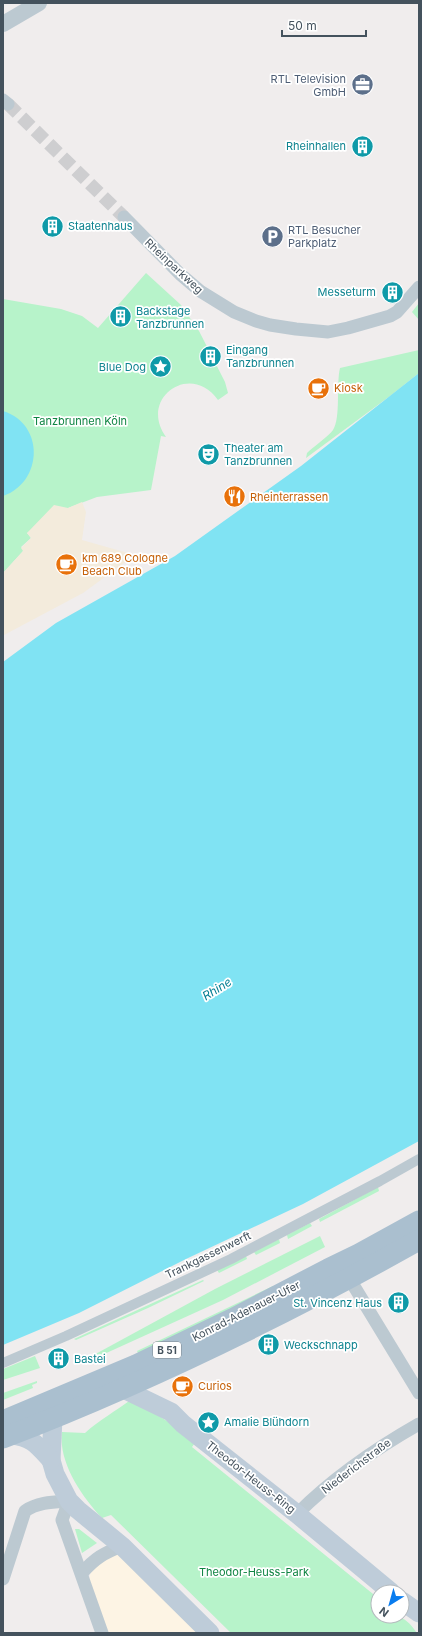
<svg xmlns="http://www.w3.org/2000/svg" width="422" height="1636" viewBox="0 0 422 1636" font-family="Inter,sans-serif">
<rect width="100%" height="100%" fill="#f0eded"/>
<polygon fill="#fdf4e4" points="119,1553 201,1633 104,1633 89,1590 90,1575 97,1556"/>
<g fill="#b7f3ca">
<path d="M146 273 181 305 199 331 225 382 228 393 218 400C191 361 138 398 166 437L161 436 151 490 97 497 68 508 27 533 31 538 21 547 24 550 3 573V299L61 309 82 316 98 328Z"/>
<polygon points="419,303 419,320 412,312"/>
<path d="M419 350V373L390 396 306 458 307 453C313 447 329 436 333 430 341 418 336 384 340 368Z"/>
<polygon points="378,1187 379,1191 320,1222 319,1219"/>
<polygon points="310,1223 312,1226 288,1239 287,1235"/>
<polygon points="320,1236 325,1247 223,1300 91,1360 90,1357 215,1289"/>
<polygon points="279,1239 280,1243 256,1255 254,1252"/>
<polygon points="246,1256 247,1259 219,1273 217,1270"/>
<polygon points="203,1280 204,1281 148,1308 76,1340 74,1339"/>
<polygon points="273,1286 273,1291 139,1355 137,1351"/>
<polygon points="35,1356 40,1368 3,1380 3,1369"/>
<polygon points="37,1381 37,1383 32,1385 33,1388 3,1400 3,1393"/>
<path d="M132 1399 197 1440 192 1447 378 1598V1616C398 1616 405 1615 417 1633H231L111 1515 102 1518C82 1497 58 1462 62 1432L85 1433C99 1420 116 1411 132 1399Z"/>
<polygon points="75,1529 79,1529 97,1543 82,1553"/>
</g>
<polygon fill="#f3ebdc" points="82,502 86,512 82,540 135,555 83,593 4,635 3,625 3,573 23,551 21,548 31,538 27,533 54,505 68,508"/>
<g fill="#80e3f3">
<polygon points="419,373 419,1141 303,1204 186,1259 79,1313 3,1345 3,662 56,623 175,556 301,466"/>
<path d="M3 411C45 424 43 482 3 496Z"/>
</g>
<g fill="none" stroke-linecap="round" stroke-linejoin="round">
<polyline stroke="#ceced0" stroke-width="13" stroke-dasharray="13 6" stroke-linecap="butt" points="8,104 124,217"/>
<polyline stroke="#bcc9d1" stroke-width="10" points="3,1363 66,1336 231,1259 380,1181 419,1159"/>
<g stroke="#bcc9d1" stroke-width="13">
<polyline points="3,100 8,104"/>
<polyline points="124,217 180,274 200,291 234,312 256,321 270,325 296,329 328,332 348,328 390,316 397,312 419,287"/>
<polyline points="346,1273 419,1393"/>
<path d="M297 1514C333 1478 375 1449 419 1424"/>
<path d="M82 1573C95 1558 104 1553 122 1546"/>
<path d="M3 1579 25 1511C38 1502 54 1502 69 1501L62 1520 102 1633"/>
</g>
<polyline stroke="#bcc9d1" stroke-width="16" points="3,24 39,3"/>
<g stroke="#beccd9" stroke-width="19">
<polyline points="113,1384 171,1412 183,1424 297,1514 391,1592"/>
<polyline points="58,1405 53,1418 51,1460 55,1474 69,1501 78,1510 122,1546 210,1633"/>
<path d="M12 1435C32 1437 38 1446 51 1460"/>
<polyline points="402,1601 419,1613"/>
</g>
<g stroke="#aabfcf" stroke-width="21">
<polyline points="3,1421 136,1365 232,1319 328,1269 359,1254 419,1221"/>
<path d="M3 1438C146 1383 285 1315 419 1240"/>
</g>
</g>
<defs>
<symbol id="office-disc" viewBox="-11 -11 22 22"><circle r="9.5" fill="#5c6f8a" stroke="#fff"/><path d="M-6-3h4V-5.5h4V-3h4V5H-6ZM-1-4.5V-3h2v-1.5ZM-6 0V1H6V0Z" fill="#fff"/></symbol>
<symbol id="building-disc" viewBox="-11 -11 22 22"><circle r="9.5" fill="#0f9aa8" stroke="#fff"/><path d="M-4-6H4V6H1V3H-1V6H-4ZM-2.5-4.3h1.7v1.8h-1.7ZM.8-4.3h1.7v1.8H.8ZM-2.5-1h1.7V.8h-1.7ZM.8-1h1.7V.8H.8Z" fill="#fff"/></symbol>
<symbol id="parking-disc" viewBox="-11 -11 22 22"><circle r="9.5" fill="#5c6f8a" stroke="#fff"/><path d="M-3.5-5.5H1a3.5 3.5 0 0 1 0 7H-1V5.5H-3.5ZM-1-3.4V-.6H.8a1.4 1.4 0 0 0 0-2.8Z" fill="#fff"/></symbol>
<symbol id="sight-disc" viewBox="-11 -11 22 22"><circle r="9.5" fill="#0f9aa8" stroke="#fff"/><path d="M0-6L1.8-2.2L6-1.7L2.9 1.2L3.7 5.4L0 3.3L-3.7 5.4L-2.9 1.2L-6-1.7L-1.8-2.2Z" fill="#fff"/></symbol>
<symbol id="cafe-disc" viewBox="-11 -11 22 22"><circle r="9.5" fill="#e8710a" stroke="#fff"/><path d="M-5.5-4.5H6V0H3Q3 3.5 0 3.5H-2.5Q-5.5 3.5-5.5 0ZM3-3.2v2h1.7v-2ZM-6 4.5H4V6H-6Z" fill="#fff"/></symbol>
<symbol id="theatre-disc" viewBox="-11 -11 22 22"><circle r="9.5" fill="#0f9aa8" stroke="#fff"/><path d="M-5-5.5Q0-4 5-5.5V0Q5 5 0 6Q-5 5-5 0ZM-3.3-2.5H-1v1.5H-3.3ZM1-2.5H3.3v1.5H1ZM-2.8 1Q0 5.5 2.8 1Z" fill="#fff"/></symbol>
<symbol id="restaurant-disc" viewBox="-11 -11 22 22"><circle r="9.5" fill="#e8710a" stroke="#fff"/><path d="M-5-6h1v4h1v-4h1v4h1v-4h1v5L-1.5 .5V6h-2V.5L-5-1ZM5-6V6H3V1.5H1.5Q1.5-4 5-6Z" fill="#fff"/></symbol>
</defs>
<g fill-rule="evenodd">
<use href="#office-disc" x="350" y="72" width="25" height="25"/>
<use href="#building-disc" x="350" y="134" width="25" height="25"/>
<use href="#building-disc" x="40" y="214" width="25" height="25"/>
<use href="#parking-disc" x="260" y="224" width="25" height="25"/>
<use href="#building-disc" x="380" y="280" width="25" height="25"/>
<use href="#building-disc" x="108" y="304" width="25" height="25"/>
<use href="#building-disc" x="198" y="344" width="25" height="25"/>
<use href="#sight-disc" x="148" y="354" width="25" height="25"/>
<use href="#cafe-disc" x="306" y="376" width="25" height="25"/>
<use href="#theatre-disc" x="196" y="442" width="25" height="25"/>
<use href="#restaurant-disc" x="222" y="484" width="25" height="25"/>
<use href="#cafe-disc" x="54" y="552" width="25" height="25"/>
<use href="#building-disc" x="386" y="1290" width="25" height="25"/>
<use href="#building-disc" x="256" y="1332" width="25" height="25"/>
<use href="#building-disc" x="46" y="1346" width="25" height="25"/>
<use href="#cafe-disc" x="170" y="1374" width="25" height="25"/>
<use href="#sight-disc" x="196" y="1410" width="25" height="25"/>
</g>
<g text-anchor="middle" stroke-width="3.5" stroke-linejoin="round" paint-order="stroke">
<rect fill="#fff" stroke="#7c868e" stroke-width="1" x="153" y="1342" width="28" height="16" rx="3"/>
<g font-size="10" font-weight="bold" fill="#44525d">
<text x="167" y="1354">B 51</text>
</g>
<g font-size="11" fill="#4e5e75" stroke="#fff" text-anchor="end">
<text x="346" y="83">RTL Television<tspan x="346" dy="13">GmbH</tspan></text>
<text x="288" y="234" text-anchor="start">RTL Besucher<tspan x="288" dy="13">Parkplatz</tspan></text>
</g>
<g font-size="11" fill="#0d838f" stroke="#fff" text-anchor="start">
<text x="346" y="150" text-anchor="end">Rheinhallen</text>
<text x="68" y="230">Staatenhaus</text>
<text x="376" y="296" text-anchor="end">Messeturm</text>
<text x="136" y="315">Backstage<tspan x="136" dy="13">Tanzbrunnen</tspan></text>
<text x="226" y="354">Eingang<tspan x="226" dy="13">Tanzbrunnen</tspan></text>
<text x="146" y="371" text-anchor="end">Blue Dog</text>
<text x="224" y="452">Theater am<tspan x="224" dy="13">Tanzbrunnen</tspan></text>
<text x="382" y="1307" text-anchor="end">St. Vincenz Haus</text>
<text x="284" y="1349">Weckschnapp</text>
<text x="74" y="1363">Bastei</text>
<text x="224" y="1426">Amalie Blühdorn</text>
</g>
<g font-size="11" fill="#44525d" stroke="#fff">
<text transform="translate(174 266) rotate(43)" y="4">Rheinparkweg</text>
<text transform="translate(208 1255) rotate(-26)" y="4">Trankgassenwerft</text>
<text transform="translate(246 1311) rotate(-27)" y="4">Konrad-Adenauer-Ufer</text>
<text transform="translate(356 1466) rotate(-37)" y="4">Niederichstraße</text>
<text transform="translate(251 1477) rotate(38)" y="4">Theodor-Heuss-Ring</text>
</g>
<g font-size="11" fill="#c56008" stroke="#fff" text-anchor="start">
<text x="334" y="392">Kiosk</text>
<text x="250" y="501">Rheinterrassen</text>
<text x="82" y="562">km 689 Cologne<tspan x="82" dy="13">Beach Club</tspan></text>
<text x="198" y="1390">Curios</text>
</g>
<g font-size="11" fill="#0e8442" stroke="#fff">
<text x="80" y="425">Tanzbrunnen Köln</text>
<text x="254" y="1576">Theodor-Heuss-Park</text>
</g>
<g font-size="12" font-style="italic" fill="#037e93" stroke="#fff">
<text transform="translate(217 989) rotate(-32)" y="4">Rhine</text>
</g>
</g>
<rect width="422" height="1636" fill="none" stroke="#44525d" stroke-width="8"/>
<g transform="translate(390 1604) rotate(217)"><circle r="19" fill="#ffffff" stroke="#b4babe"/>
<path d="M0-3L7 15L0 10L-7 15Z" fill="#097cef"/>
<text y="-6" font-size="11" font-weight="bold" text-anchor="middle" fill="#44525d">N</text>
</g>
<path d="M282 30v6h84v-6" fill="none" stroke="#44525d" stroke-width="2"/>
<text x="288" y="30" font-size="12" fill="#44525d" stroke="#ffffff" stroke-width="3" paint-order="stroke">50 m</text>
</svg>
